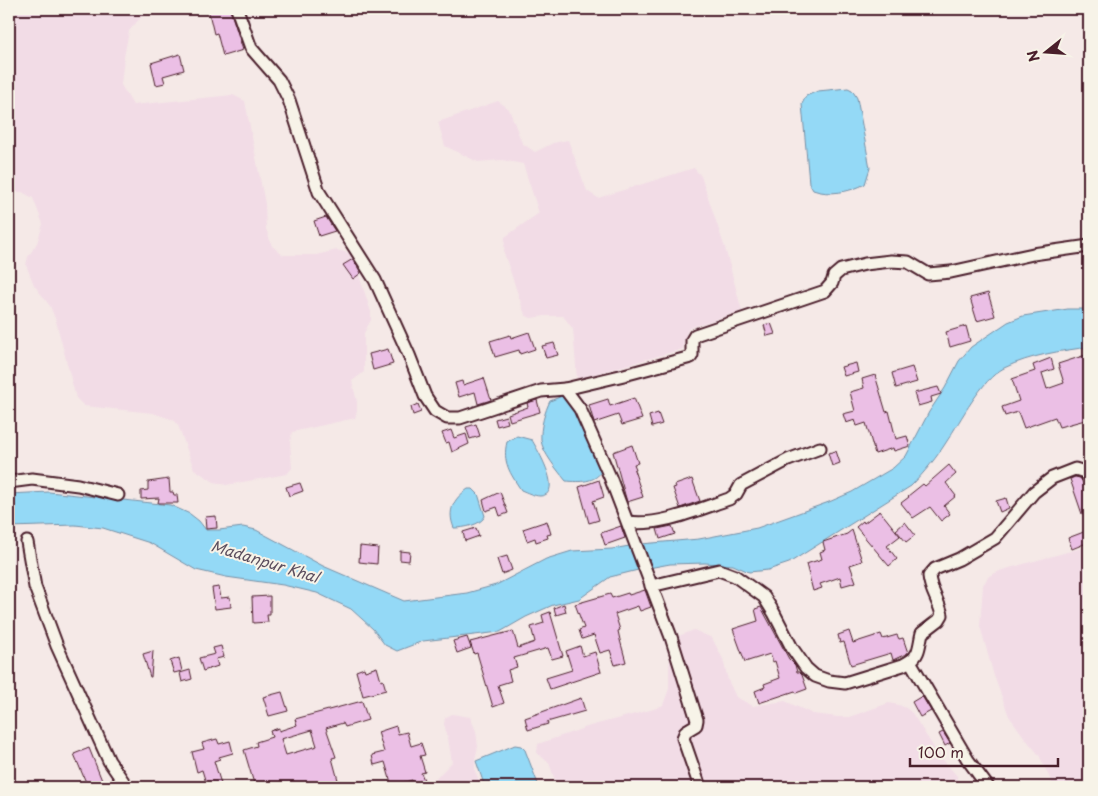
<svg xmlns="http://www.w3.org/2000/svg" width="1098" height="796" viewBox="0 0 1098 796" font-family="'Playpen Sans',sans-serif">
<rect width="100%" height="100%" fill="#f5e9e7"/>
<filter id="ink" filterUnits="userSpaceOnUse"><feTurbulence type="fractalNoise" baseFrequency=".02" numOctaves="2"/><feDisplacementMap in="SourceGraphic" scale="10" xChannelSelector="R" yChannelSelector="G"/><feConvolveMatrix kernelMatrix="1 2 1 2 8 2 1 2 1" color-interpolation-filters="sRGB"/></filter>
<g filter="url(#ink)">
<g fill="#f2dce6">
<polygon points="9,9 148,9 129,31 124,57 121,85 133,105 233,95 245,101 265,204 266,229 272,246 283,255 316,255 337,250 352,254 371,312 371,320 364,333 364,372 352,381 357,402 357,411 355,418 292,432 290,442 292,468 287,474 226,485 214,482 194,469 178,425 174,420 153,413 84,406 76,398 56,321 50,306 34,285 26,265 28,257 37,243 43,224 33,198 22,192 9,192"/>
<polygon points="498,101 509,109 522,143 535,152 553,143 568,140 587,191 598,198 694,168 701,176 725,248 742,311 689,328 684,339 683,349 577,379 573,329 563,316 545,316 531,318 525,315 504,253 505,237 539,213 523,164 502,160 478,162 445,146 438,122"/>
<polygon points="1089,546 1089,787 1054,787 1039,755 1025,738 1009,716 994,676 980,626 983,585 989,576 1002,570"/>
<polygon points="694,630 712,638 723,659 728,680 736,697 753,706 785,701 813,714 838,717 849,717 889,703 899,705 906,708 912,713 938,754 957,776 956,787 549,787 555,780 549,763 537,753 538,744 590,726 654,709 663,705 669,689 669,667 672,643 681,635"/>
<polygon points="452,714 470,717 476,731 478,747 475,759 475,771 482,787 431,787 438,776 452,762 448,738 444,724 445,718"/>
</g>
<g fill="#94d9f6" stroke="#768fa5">
<path d="M848 88 852 90 857 98 870 168 865 184C850 192 829 196 813 190L809 183 802 104 806 96 818 91Z"/>
<path d="M1068 309H1089V347C1060 351 1031 355 1004 368 981 380 961 420 947 441 937 457 924 473 911 486L789 563 768 570 749 572 733 565 705 563 670 564 638 570 610 577 579 599 553 605 526 617 500 632 423 641 397 651 385 645 373 629 351 609 317 593 283 585 226 577 196 570 150 543 103 528 75 525 9 527V494L49 492 170 505 190 514 199 521 206 530H219L243 527 256 530 323 566 404 601 467 593 496 585 546 559 572 551 612 549 641 544 699 539 757 528 829 502 852 492 893 468 906 456 929 412 945 388 959 361 971 347 1008 322 1023 316Z"/>
<path d="M562 396 573 402 602 470C596 483 579 482 566 481 558 471 542 452 541 440 540 428 545 411 550 401Z"/>
<path d="M517 436 532 440C537 449 565 495 540 496 534 496 526 492 521 490 510 473 502 462 507 442Z"/>
<path d="M468 489H473L478 494 485 516C481 525 464 528 454 528 447 511 453 499 468 489Z"/>
<polygon points="515,745 521,746 525,750 538,784 538,787 485,787 476,761"/>
</g>
<g fill="#ebbfe5" stroke="#4a1f2b" fill-rule="evenodd">
<polygon points="208,9 230,9 243,50 223,56 217,33 214,34"/>
<polygon points="180,54 184,70 163,76 165,83 156,85 151,63"/>
<polygon points="326,217 335,231 319,236 314,221"/>
<polygon points="353,259 361,273 353,279 343,265"/>
<polygon points="988,293 995,316 977,321 970,298"/>
<polygon points="771,323 775,334 767,336 764,325"/>
<polygon points="966,326 970,341 950,347 946,332"/>
<polygon points="529,332 535,349 520,354 519,350 495,357 490,341 510,335 511,338"/>
<polygon points="554,343 558,355 546,358 542,346"/>
<polygon points="388,349 393,364 373,370 369,354"/>
<polygon points="1089,354 1089,419 1059,427 1055,417 1024,428 1018,412 1005,416 1002,407 1019,401 1012,379 1035,371 1033,365 1051,358 1054,369 1042,373 1047,389 1064,383 1058,364"/>
<polygon points="856,363 858,372 844,376 841,367"/>
<polygon points="912,367 917,382 896,388 892,373"/>
<polygon points="875,375 886,412 889,411 896,439 907,436 910,446 894,451 893,448 875,454 866,423 857,426 855,420 846,423 843,414 855,411 850,392 864,388 862,379"/>
<polygon points="484,378 491,400 478,404 475,392 459,397 455,383 462,381 463,385"/>
<polygon points="938,387 941,394 931,397 932,402 918,406 914,393"/>
<polygon points="634,398 642,419 622,425 618,415 594,423 589,405 608,399 610,406"/>
<polygon points="537,400 540,412 510,421 508,414 528,407 527,403"/>
<polygon points="418,404 421,412 413,415 411,407"/>
<polygon points="658,413 662,424 652,427 649,416"/>
<polygon points="506,416 508,423 497,426 495,419"/>
<polygon points="476,424 480,436 470,439 466,427"/>
<polygon points="451,430 454,438 466,434 469,444 452,452 449,442 446,443 442,433"/>
<polygon points="632,445 638,463 634,464 636,469 634,470 643,497 627,502 613,452"/>
<polygon points="836,451 840,463 832,466 828,453"/>
<polygon points="949,465 956,474 946,483 956,496 944,506 950,514 941,521 930,507 913,518 901,503 909,497 908,496 923,484 925,486"/>
<polygon points="1075,477 1080,478 1084,484 1089,498 1089,511 1082,514 1070,479"/>
<polygon points="169,479 170,492 173,492 174,495 177,495 178,503 158,503 159,498 141,499 141,491 148,490 148,482"/>
<polygon points="692,479 700,501 680,508 673,488 676,487 675,485"/>
<polygon points="599,480 604,497 593,501 599,520 589,523 579,487"/>
<polygon points="300,483 303,491 289,496 286,487"/>
<polygon points="500,492 508,513 500,516 497,507 486,511 483,500"/>
<polygon points="1006,498 1009,508 1000,512 996,501"/>
<polygon points="880,511 900,536 887,546 897,559 889,566 856,527 863,521 864,523"/>
<polygon points="216,516 217,528 206,529 205,517"/>
<polygon points="547,521 551,534 547,535 548,538 536,542 535,538 527,541 523,529"/>
<polygon points="905,522 915,535 906,542 896,530"/>
<polygon points="621,526 625,538 605,545 601,533"/>
<polygon points="672,526 675,534 660,539 657,529"/>
<polygon points="476,528 479,536 465,541 463,532"/>
<polygon points="852,530 862,561 850,565 856,582 842,586 840,577 820,584 822,588 813,591 806,564 822,559 820,552 825,550 823,542 847,534"/>
<polygon points="1089,530 1089,542 1072,549 1068,538"/>
<polygon points="360,546 378,548 377,564 359,562"/>
<polygon points="400,551 410,552 409,561 400,560"/>
<polygon points="507,556 512,570 502,574 497,559"/>
<polygon points="219,587 221,598 230,597 231,607 215,609 212,588"/>
<polygon points="645,590 651,607 640,611 638,606 615,614 620,630 618,631 620,640 626,662 615,665 610,650 600,653 594,635 582,639 579,630 584,628 575,604 610,594 612,598 628,593 629,595"/>
<polygon points="270,596 270,615 267,615 268,622 253,623 252,597"/>
<polygon points="564,604 566,612 556,615 554,608"/>
<polygon points="761,607 789,659 795,665 797,672 799,672 802,675 807,689 796,693 795,691 759,703 755,691 765,687 764,684 780,678 775,661 773,662 770,654 745,662 733,629 758,621 755,609"/>
<polygon points="550,612 563,656 552,659 548,648 514,658 517,667 508,670 511,681 498,685 504,703 493,707 477,653 474,654 470,642 513,631 518,648 535,642 531,627 544,623 542,615"/>
<polygon points="849,631 853,643 881,634 883,639 897,635 899,639 903,638 908,653 893,660 891,653 851,665 844,642 840,643 838,635"/>
<polygon points="467,637 471,648 457,653 453,641"/>
<polygon points="221,646 224,657 216,659 218,666 203,671 199,658 215,654 213,648"/>
<polygon points="580,646 583,656 595,652 601,672 550,689 546,678 572,670 566,651"/>
<polygon points="153,651 151,677 150,677 143,654"/>
<polygon points="179,658 182,671 174,673 170,661"/>
<polygon points="377,667 381,681 383,680 386,690 363,696 356,671 364,668 365,671"/>
<polygon points="190,670 192,679 182,682 180,673"/>
<polygon points="282,692 288,711 269,716 263,697"/>
<polygon points="922,696 931,711 920,717 912,702"/>
<polygon points="581,698 585,711 547,722 548,724 528,730 525,718"/>
<path d="M362 701 368 720 345 727 343 723 326 728 336 757 332 758 338 780 314 787H255L244 750 257 746 256 742 272 737 270 731 279 728V731L297 725 295 719ZM312 730 317 746 286 755 281 739Z"/>
<polygon points="396,726 398,734 407,732 411,746 421,743 425,755 420,756 425,772 421,773 424,780 413,783 412,780 392,786 385,762 374,765 372,755 384,752 378,732"/>
<polygon points="943,732 950,743 945,746 939,734"/>
<polygon points="217,739 219,744 230,741 233,753 219,757 220,759 214,761 222,787 211,787 209,782 206,783 202,770 197,772 192,752 204,749 202,743"/>
<polygon points="89,748 103,783 94,787 88,787 74,754"/>
</g>
<g fill="none" stroke-linecap="round" stroke-linejoin="round">
<defs>
<g id="minor">
<polyline points="237,9 251,48 279,80 289,100 319,192 375,280 409,355 425,396 435,411 447,418 460,418 541,391 565,389"/>
<polyline points="9,482 32,479 78,485 118,495"/>
<path d="M628 522C659 527 699 509 729 499L736 494 741 485 788 460 820 448"/>
<polyline points="27,542 35,587 57,646 109,761 127,787"/>
<polyline points="651,586 719,570 735,576 764,597 774,613 792,648 806,668 815,676 829,681 845,683 903,665 910,661"/>
<polyline points="700,787 683,738 686,731 696,725 697,720 671,637 610,477 580,409 565,389 624,375 691,357 692,355 692,340 695,335 825,291 832,283 834,276 841,270 865,264 891,261 908,262 928,274 951,272 1033,254 1089,246"/>
<path d="M988 787 968 760 910 661C920 655 919 644 922 633L939 620 942 615C939 601 930 590 929 576L935 569 959 559 995 538 1034 492 1052 478 1075 469 1085 472 1089 478"/>
</g>
</defs>
<use href="#minor" stroke="#4a1f2b" stroke-width="15"/>
<use href="#minor" stroke="#f7f3e8" stroke-width="11"/>
</g>
</g>
<g text-anchor="middle" stroke-width="4" stroke-linejoin="round" paint-order="stroke">
<g font-size="15" font-style="italic" fill="#5c4e5e" stroke="#f7f3e8">
<text transform="translate(265 562) rotate(17)" y="5">Madanpur Khal</text>
</g>
</g>
<rect width="1098" height="796" fill="none" stroke="#f7f3e8" stroke-width="30"/>
<rect x="15" y="15" width="1068" height="766" fill="none" stroke="#4a1f2b" stroke-width="2" filter="url(#ink)"/>
<g transform="translate(1046 52) rotate(253)" stroke="#f7f3e8" stroke-width="4" paint-order="stroke">
<path d="M0-4L9 19L0 12L-9 19Z" fill="#4a1f2b"/>
<text y="-8" font-size="14" font-weight="bold" text-anchor="middle" fill="#4a1f2b">N</text>
</g>
<path d="M910 758v8h148v-8" fill="none" stroke="#4a1f2b" stroke-width="2.5"/>
<text x="918" y="758" font-size="15" fill="#4a1f2b" stroke="#f7f3e8" stroke-width="4" paint-order="stroke">100 m</text>
</svg>
